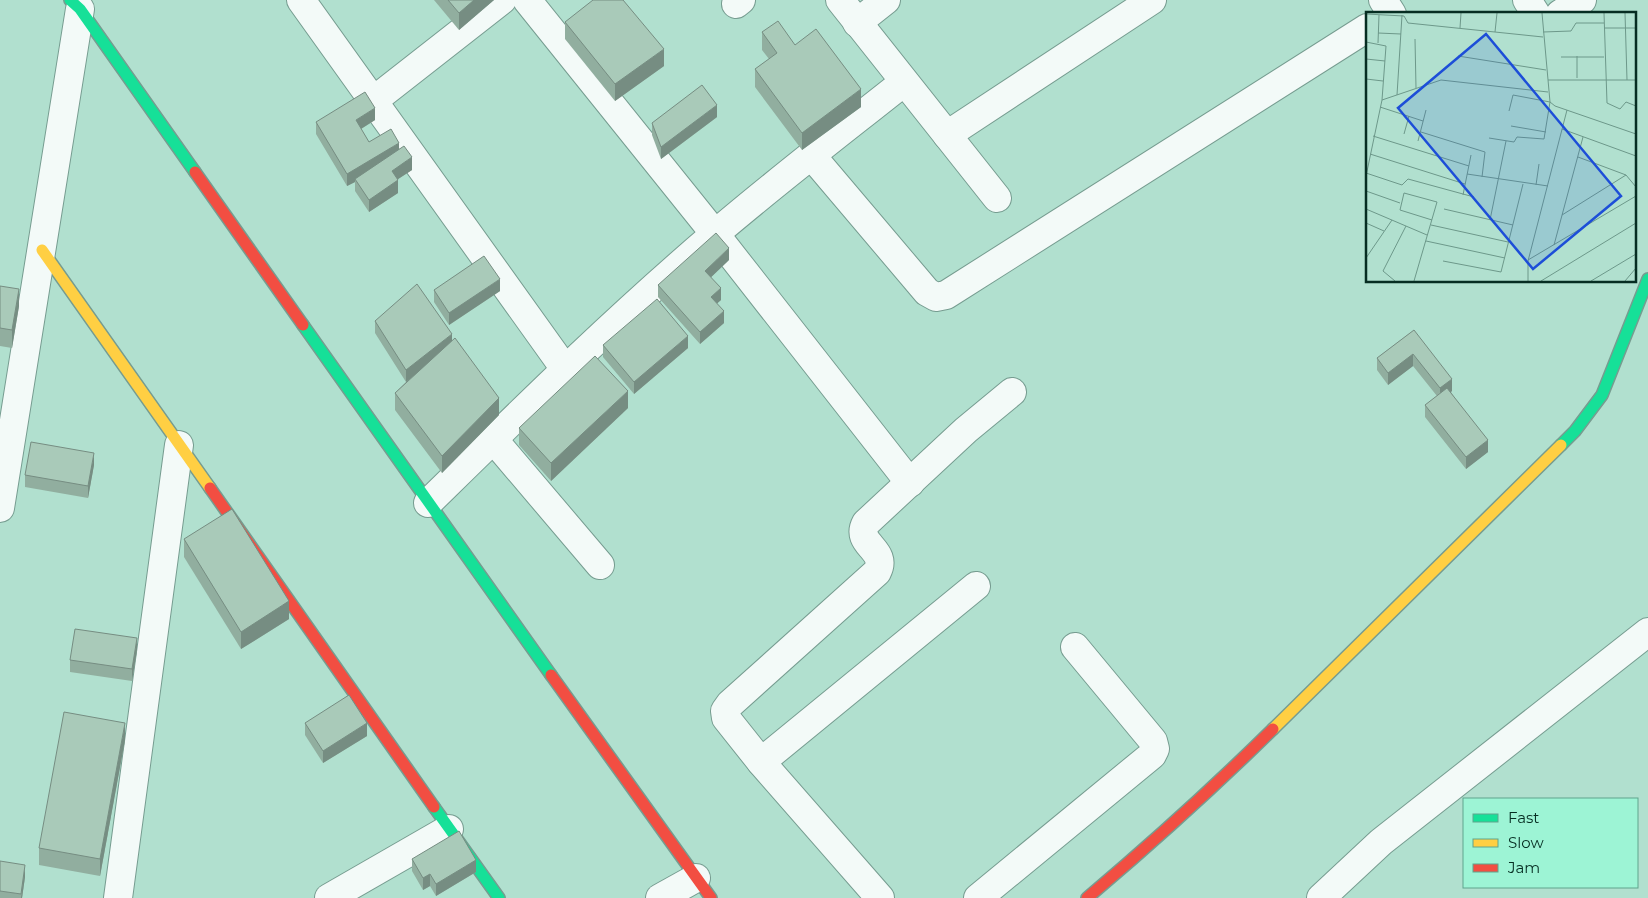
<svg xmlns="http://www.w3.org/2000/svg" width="1648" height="898" viewBox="0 0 1648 898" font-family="Montserrat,sans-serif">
<rect width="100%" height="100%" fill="#b1e0cf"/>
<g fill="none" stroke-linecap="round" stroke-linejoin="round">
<defs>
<g id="street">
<polyline points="301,0 565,369"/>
<polyline points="527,0 715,234 910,483"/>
<polyline points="840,0 997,198"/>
<polyline points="1383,0 1392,14"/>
<polyline points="1527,0 1536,14"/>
<polyline points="736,4 741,0"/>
<polyline points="1560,14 1582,0"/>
<polyline points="857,23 886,0"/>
<polyline points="373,101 502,0"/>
<polyline points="947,135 1152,0"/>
<polyline points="811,155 927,292 936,297 946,295 1367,28"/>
<polyline points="493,439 600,565"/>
<path d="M428 503C522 411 615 319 715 234 777 181 841 132 904 82"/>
<polyline points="0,508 80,9"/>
<polyline points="761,762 976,586"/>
<polyline points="118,898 179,445"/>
<polyline points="329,898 449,829"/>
<polyline points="660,898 696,878"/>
<path d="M880 898 761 762 726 718 725 711 730 704 877 572C889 549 854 545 866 523L966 430 1012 392"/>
<polyline points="978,898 1152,755 1155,749 1153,741 1075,647"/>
<polyline points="1321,898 1381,842 1648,632"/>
</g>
<g id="fast">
<polyline points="70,0 80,9 195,172"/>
<polyline points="303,325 551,675"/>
<polyline points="1561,445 1575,431 1602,395 1648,279"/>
<polyline points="434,807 499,898"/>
</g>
<g id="slow">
<polyline points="42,250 210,488"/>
<polyline points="1273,729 1561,445"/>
</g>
<g id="jam">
<polyline points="195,172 303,325"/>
<polyline points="210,488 434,807"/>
<polyline points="551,675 711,898"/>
<path d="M1087 898C1151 844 1213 788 1273 729"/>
</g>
</defs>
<use href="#street" stroke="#769c90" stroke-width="30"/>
<use href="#fast" stroke="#769c90" stroke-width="14"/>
<use href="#slow" stroke="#769c90" stroke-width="14"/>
<use href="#jam" stroke="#769c90" stroke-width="14"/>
<use href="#street" stroke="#f3faf8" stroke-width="28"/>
<use href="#fast" stroke="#16e098" stroke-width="11"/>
<use href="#slow" stroke="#ffcf43" stroke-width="11"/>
<use href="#jam" stroke="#f24e42" stroke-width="11"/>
</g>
<g fill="#91ae9f">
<polygon points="434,0 494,0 459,30"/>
<polygon points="565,22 664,66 615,101 565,39"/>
<polygon points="762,32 795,45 861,107 802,150 755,87 755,69 769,59 762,50"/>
<polygon points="717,117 661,159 652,135 652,123"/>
<polygon points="375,120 361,129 369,142 399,148 412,170 398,179 398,193 369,212 355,191 355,182 347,186 316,134 316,122"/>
<polygon points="729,260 711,277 721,300 717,303 724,323 700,344 658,297 658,285"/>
<polygon points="0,286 19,306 12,348 0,346"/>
<polygon points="434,290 500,291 449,325 434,302"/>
<polygon points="375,321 452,342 499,415 442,473 395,410 395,393 406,382 375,333"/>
<polygon points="1414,330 1452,391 1451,392 1488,452 1466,469 1425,417 1425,405 1437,396 1413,366 1388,385 1377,370 1377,358"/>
<polygon points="603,345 688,348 634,394 603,357"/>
<polygon points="628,408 551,481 519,445 519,428"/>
<polygon points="94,465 88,498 25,487 25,475"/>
<polygon points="184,539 289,619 241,649 184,557"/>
<polygon points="137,650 132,681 70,672 70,660"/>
<polygon points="305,723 367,736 323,763 305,735"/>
<polygon points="125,740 100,876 39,865 39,848"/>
<polygon points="412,859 476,872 436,896 430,886 423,890 412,871"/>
<polygon points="0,861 25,877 22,898 0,898"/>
</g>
<g fill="#768d82">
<polygon points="474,0 494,0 459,30 459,13"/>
<polygon points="664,49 664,66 615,101 615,84"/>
<polygon points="861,89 861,107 802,150 802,133"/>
<polygon points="717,105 717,117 661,159 661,147"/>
<polygon points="375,108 375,120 356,132 356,120"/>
<polygon points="399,143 399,155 355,179 355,182 347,186 347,174"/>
<polygon points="412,157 412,170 392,183 392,171"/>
<polygon points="398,180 398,193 369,212 369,200"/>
<polygon points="729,248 729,260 705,283 705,271"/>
<polygon points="500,279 500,291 449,325 449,313"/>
<polygon points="721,288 721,300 711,309 711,297"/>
<polygon points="19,289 19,306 12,348 12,330"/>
<polygon points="724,311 724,323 700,344 700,332"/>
<polygon points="452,334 452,346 406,382 406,370"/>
<polygon points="688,336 688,348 634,394 634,382"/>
<polygon points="1413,354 1413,366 1388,385 1388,373"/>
<polygon points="1452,379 1452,391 1440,400 1440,388"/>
<polygon points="628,391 628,408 551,481 551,463"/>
<polygon points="499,398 499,415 442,473 442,456"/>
<polygon points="1488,440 1488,452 1466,469 1466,457"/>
<polygon points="94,453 94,465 88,498 88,486"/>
<polygon points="289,601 289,619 241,649 241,632"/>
<polygon points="137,638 137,650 132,681 132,669"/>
<polygon points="125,723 125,740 100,876 100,859"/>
<polygon points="367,723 367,736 323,763 323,751"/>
<polygon points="476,860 476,872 436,896 436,884"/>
<polygon points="25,865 25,877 22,898 21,898"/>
<polygon points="430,874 430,886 423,890 423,878"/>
</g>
<g fill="#a9cab9" stroke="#768d82">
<polygon points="448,0 474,0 459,13"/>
<polygon points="593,0 623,0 664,49 615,84 565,22"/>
<polygon points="778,21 795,45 816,29 861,89 802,133 755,69 777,53 762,32"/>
<polygon points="702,85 717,105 661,147 652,123"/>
<polygon points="365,92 375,108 356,120 369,142 391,129 399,143 347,174 316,122"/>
<polygon points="404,146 412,157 392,171 398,180 369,200 355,179"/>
<polygon points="716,233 729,248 705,271 721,288 711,297 724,311 700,332 658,285"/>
<polygon points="484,256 500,279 449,313 434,290"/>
<polygon points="417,284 452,334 406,370 375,321"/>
<polygon points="0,286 19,289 12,330 0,328"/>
<polygon points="657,299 688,336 634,382 603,345"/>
<polygon points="1414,330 1452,379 1440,388 1413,354 1388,373 1377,358"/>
<polygon points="455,338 499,398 442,456 395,393"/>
<polygon points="595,356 628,391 551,463 519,428"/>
<polygon points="1447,388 1488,440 1466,457 1425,405"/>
<polygon points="31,442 94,453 88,486 25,475"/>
<polygon points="232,509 289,601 241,632 184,539"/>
<polygon points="75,629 137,638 132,669 70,660"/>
<polygon points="349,695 367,723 323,751 305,723"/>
<polygon points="64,712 125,723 100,859 39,848"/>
<polygon points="459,831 476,860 436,884 430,874 423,878 412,859"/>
<polygon points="0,861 25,865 21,894 0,891"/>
</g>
<g transform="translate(1366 12)">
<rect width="270" height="270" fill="#b1e0cf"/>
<path fill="none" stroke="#6d988a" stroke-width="1" d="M176 1 184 90 189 94 270 122M238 1 241 91 254 97 260 90 270 94M259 1 261 68M0 2 38 4 42 11 177 25M94 16 95 1M238 16H270M129 20 131 1M177 20 205 19 210 11H238M12 21 35 22M49 27 50 76M0 30 20 34 16 88 0 164M12 31 13 3M92 44 180 58M211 44V66M195 45H238M0 47 19 49M0 67 17 69M182 68H270M31 83 36 3M16 88 75 68 182 80M14 95 57 109M145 114 180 120M196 117 270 144M55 120 119 140 116 165M38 122 43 104M7 124 103 154M123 126 148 130 151 125 178 127 184 90 147 83 143 99M52 129 60 98M4 142 99 172M212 145 260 163 270 175M0 161 36 173 42 167 108 185M101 162 182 174M170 173 173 152M0 179 34 191M97 183 105 143M0 197 61 223M78 197 147 213M196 203 260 163M124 208 140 129M0 211 18 219M65 213 142 230M60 229 139 246M188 233 217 125M0 246 26 208M162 248 270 184M77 249 135 260 157 172M29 269 17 259 40 214M48 269 71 190 38 181 34 198 66 208M162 269V249L201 98M175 269 270 211M225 269 270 242M259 269 270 256"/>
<path fill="#1d4ed8" fill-opacity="0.15" stroke="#1d4ed8" stroke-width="2.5" d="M120 22 255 184 167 257 32 96Z"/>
<rect width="270" height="270" fill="none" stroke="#062d22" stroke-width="2.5"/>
</g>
<rect x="1463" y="798" width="175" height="90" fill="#9df4d5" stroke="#61a48d"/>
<rect x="1473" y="814" width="25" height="8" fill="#16e098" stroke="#61a48d"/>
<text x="1508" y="823" font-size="15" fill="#062d22">Fast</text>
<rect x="1473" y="839" width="25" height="8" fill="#ffcf43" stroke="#61a48d"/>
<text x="1508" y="848" font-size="15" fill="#062d22">Slow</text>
<rect x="1473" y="864" width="25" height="8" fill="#f24e42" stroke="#61a48d"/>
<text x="1508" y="873" font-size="15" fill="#062d22">Jam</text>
</svg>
